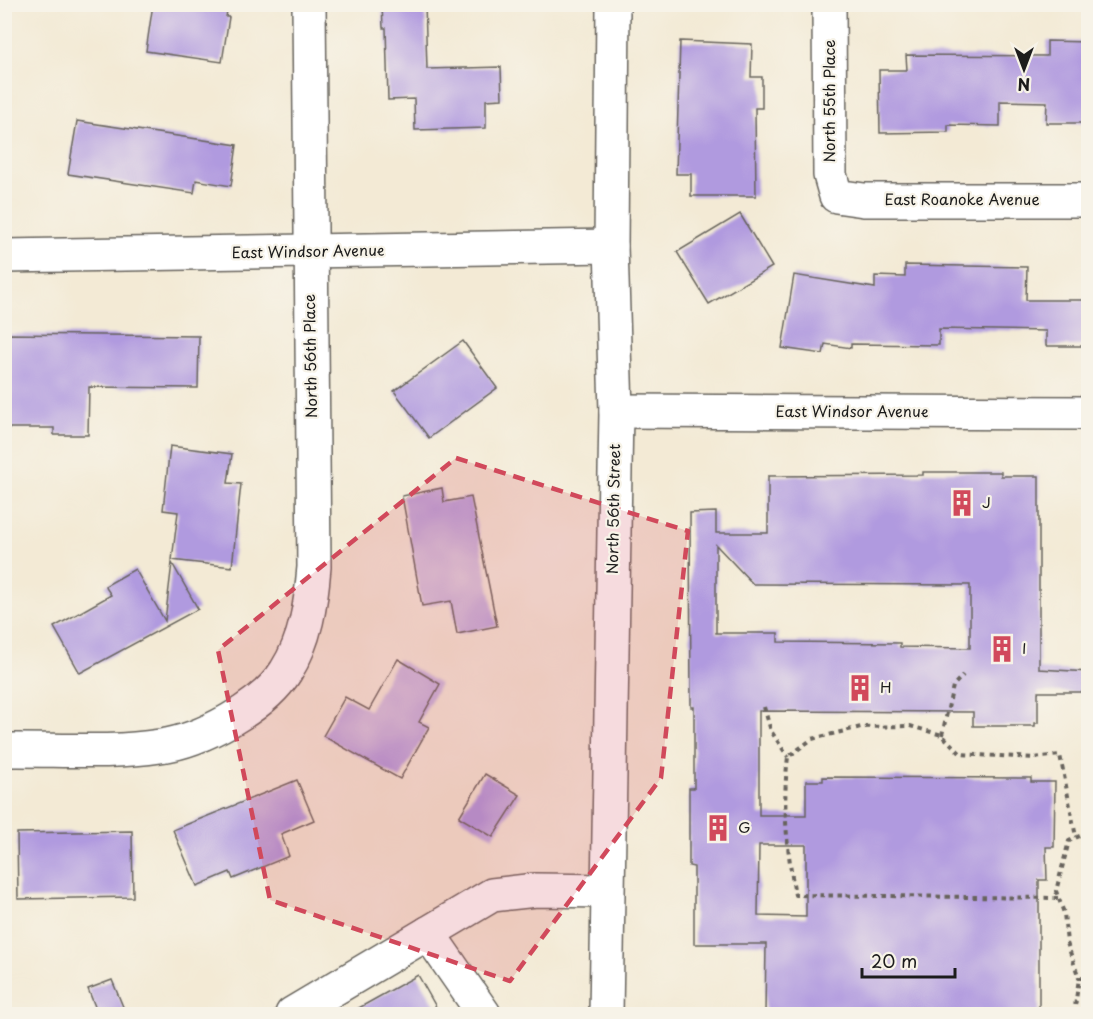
<svg xmlns="http://www.w3.org/2000/svg" width="1093" height="1019" viewBox="0 0 1093 1019" font-family="'Playpen Sans',sans-serif">
<rect width="100%" height="100%" fill="#f7f3e8"/>
<filter id="ink" filterUnits="userSpaceOnUse"><feTurbulence type="fractalNoise" baseFrequency=".0167" numOctaves="2"/><feDisplacementMap in="SourceGraphic" scale="12" xChannelSelector="R" yChannelSelector="G"/><feConvolveMatrix kernelMatrix="1 2 1 2 8 2 1 2 1" color-interpolation-filters="sRGB"/></filter>
<filter id="wash" filterUnits="userSpaceOnUse"><feTurbulence type="fractalNoise" baseFrequency=".008" numOctaves="4" result="noise"/><feDisplacementMap in="SourceGraphic" scale="24" xChannelSelector="R" yChannelSelector="G"/><feGaussianBlur stdDeviation="1.35" result="paint"/><feColorMatrix in="noise" values="0 0 0 0 0 0 0 0 0 0 0 0 0 0 0 0 0 1.4 0 .05"/><feComposite in="paint" operator="in"/></filter>
<g filter="url(#wash)">
<rect width="100%" height="100%" fill="#f3ead5"/>
<g id="blocks">
<g fill="#b09adf" fill-rule="evenodd">
<polygon points="153,4 228,4 226,17 229,17 222,62 146,51"/>
<polygon points="382,4 425,4 427,69 501,67 502,99 486,100 486,128 415,130 414,99 388,100 386,28 383,28"/>
<polygon points="680,41 752,44 751,77 762,77 762,108 755,108 756,196 691,196 691,174 676,174"/>
<polygon points="1047,41 1089,42 1089,123 1046,123 1047,102 1000,101 1000,126 948,125 948,132 880,133 879,70 907,70 906,55 1047,56"/>
<polygon points="77,121 237,145 231,186 196,180 194,193 68,174"/>
<polygon points="740,214 772,267 709,304 677,252"/>
<polygon points="905,265 1027,267 1026,300 1089,300 1089,346 1046,346 1046,331 939,329 939,345 851,344 851,348 825,344 823,354 782,348 794,275 875,288 875,276 905,277"/>
<polygon points="4,334 199,336 198,388 89,387 88,435 54,435 54,428 4,428"/>
<polygon points="463,341 497,388 429,438 394,391"/>
<polygon points="170,446 232,454 228,483 241,484 232,567 172,560 178,512 163,510"/>
<path d="M923 472H1001V476H1039V669L1089 672V692H1038V723H1035V726H973V712L759 711V815H806V781H823V777L1031 778V782H1055L1054 847H1046L1047 880H1039V1014H765L766 944H694V867L689 866V788H694V707H691L690 513 716 512V533H768V476L923 475ZM716 545 753 584 970 585V648L900 647V643L778 642V633H716ZM759 845H806V917L758 916Z"/>
<polygon points="442,488 444,502 471,497 497,626 457,634 451,601 422,606 402,496"/>
<polygon points="172,563 198,609 80,673 54,627 111,595 105,586 135,569 165,621"/>
<polygon points="398,659 440,684 419,722 429,727 400,779 323,736 345,697 369,710"/>
<polygon points="485,774 520,795 493,837 459,817"/>
<polygon points="297,780 314,820 281,834 289,856 233,879 230,872 197,886 173,830"/>
<polygon points="132,831 133,897 18,899 17,833"/>
<polygon points="418,975 440,1014 348,1014"/>
<polygon points="112,980 126,1014 98,1014 88,989"/>
</g>
</g>
</g>
<g filter="url(#ink)">
<use href="#blocks" fill-opacity="0" stroke="#67645d" stroke-width="1.5"/>
<g fill="none" stroke-linecap="round" stroke-linejoin="round">
<defs>
<g id="minor">
<polyline points="829,4 830,175 836,196 864,200 1088,200"/>
<polyline points="4,256 611,246"/>
<polyline points="616,411 1088,413"/>
<path d="M4 750C55 749 109 754 160 746 200 741 264 707 286 671 306 640 311 603 314 567L309 4"/>
<polyline points="428,933 484,1014"/>
<polyline points="292,1014 492,895 536,890 607,891"/>
<polyline points="606,1014 616,411 611,246 613,4"/>
</g>
</defs>
<use href="#minor" stroke="#67645d" stroke-width="36"/>
<g stroke="#67645d" stroke-width="4" stroke-dasharray="4.5 4.5" stroke-linecap="butt">
<polyline points="764,707 771,731 788,757"/>
<polyline points="942,735 953,686 963,675"/>
<polyline points="1088,832 1069,841 1056,891 1064,913 1067,943 1079,978 1088,978"/>
<path d="M1058 898 795 895C787 849 782 803 788 757L812 739 861 727 910 726 942 735 961 754 1034 758 1060 755 1076 837"/>
<polyline points="1074,1014 1079,978"/>
</g>
<use href="#minor" stroke="#fff" stroke-width="33"/>
</g>
</g>
<path fill="#d1495b" fill-opacity="0.2" stroke="#d1495b" stroke-width="4.5" stroke-dasharray="12 8" stroke-linejoin="round" d="M456 458 688 531 661 778 510 981 270 900 218 650Z"/>
<defs>
<symbol id="building-bare" viewBox="-9 -9 18 18"><path d="M-4-6H4V6H1V3H-1V6H-4ZM-2.5-4.3h1.7v1.8h-1.7ZM.8-4.3h1.7v1.8H.8ZM-2.5-1h1.7V.8h-1.7ZM.8-1h1.7V.8H.8Z" fill="#d1495b" stroke="#f7f3e8" stroke-width="2.5" paint-order="stroke"/></symbol>
</defs>
<g fill-rule="evenodd">
<use href="#building-bare" x="943" y="484" width="38" height="38"/>
<use href="#building-bare" x="983" y="630" width="38" height="38"/>
<use href="#building-bare" x="841" y="669" width="38" height="38"/>
<use href="#building-bare" x="699" y="809" width="38" height="38"/>
</g>
<g text-anchor="middle" stroke-width="4.5" stroke-linejoin="round" paint-order="stroke">
<g font-size="15" fill="#1c1c1c" stroke="#f7f3e8">
<text transform="translate(830 101) rotate(-90)" y="5">North 55th Place</text>
<text x="962" y="205">East Roanoke Avenue</text>
<text transform="translate(308 252) rotate(-1)" y="5">East Windsor Avenue</text>
<text transform="translate(311 356) rotate(-91)" y="5">North 56th Place</text>
<text x="852" y="417">East Windsor Avenue</text>
<text transform="translate(614 509) rotate(-89)" y="5">North 56th Street</text>
</g>
<g font-size="15" fill="#1c1c1c" stroke="#f7f3e8" text-anchor="start">
<text x="982" y="508">J</text>
<text x="1022" y="654">I</text>
<text x="880" y="693">H</text>
<text x="738" y="833">G</text>
</g>
</g>
<rect width="1093" height="1019" fill="none" stroke="#f7f3e8" stroke-width="24"/>
<g transform="translate(1024 69) rotate(180)" stroke="#f7f3e8" stroke-width="4.5" paint-order="stroke">
<path d="M0-4.5L10 22L0 15L-10 22Z" fill="#1c1c1c"/>
<text y="-9" font-size="16" font-weight="bold" text-anchor="middle" fill="#1c1c1c">N</text>
</g>
<path d="M862 968v9h93v-9" fill="none" stroke="#1c1c1c" stroke-width="3"/>
<text x="871" y="968" font-size="18" fill="#1c1c1c" stroke="#f7f3e8" stroke-width="4.5" paint-order="stroke">20 m</text>
</svg>
